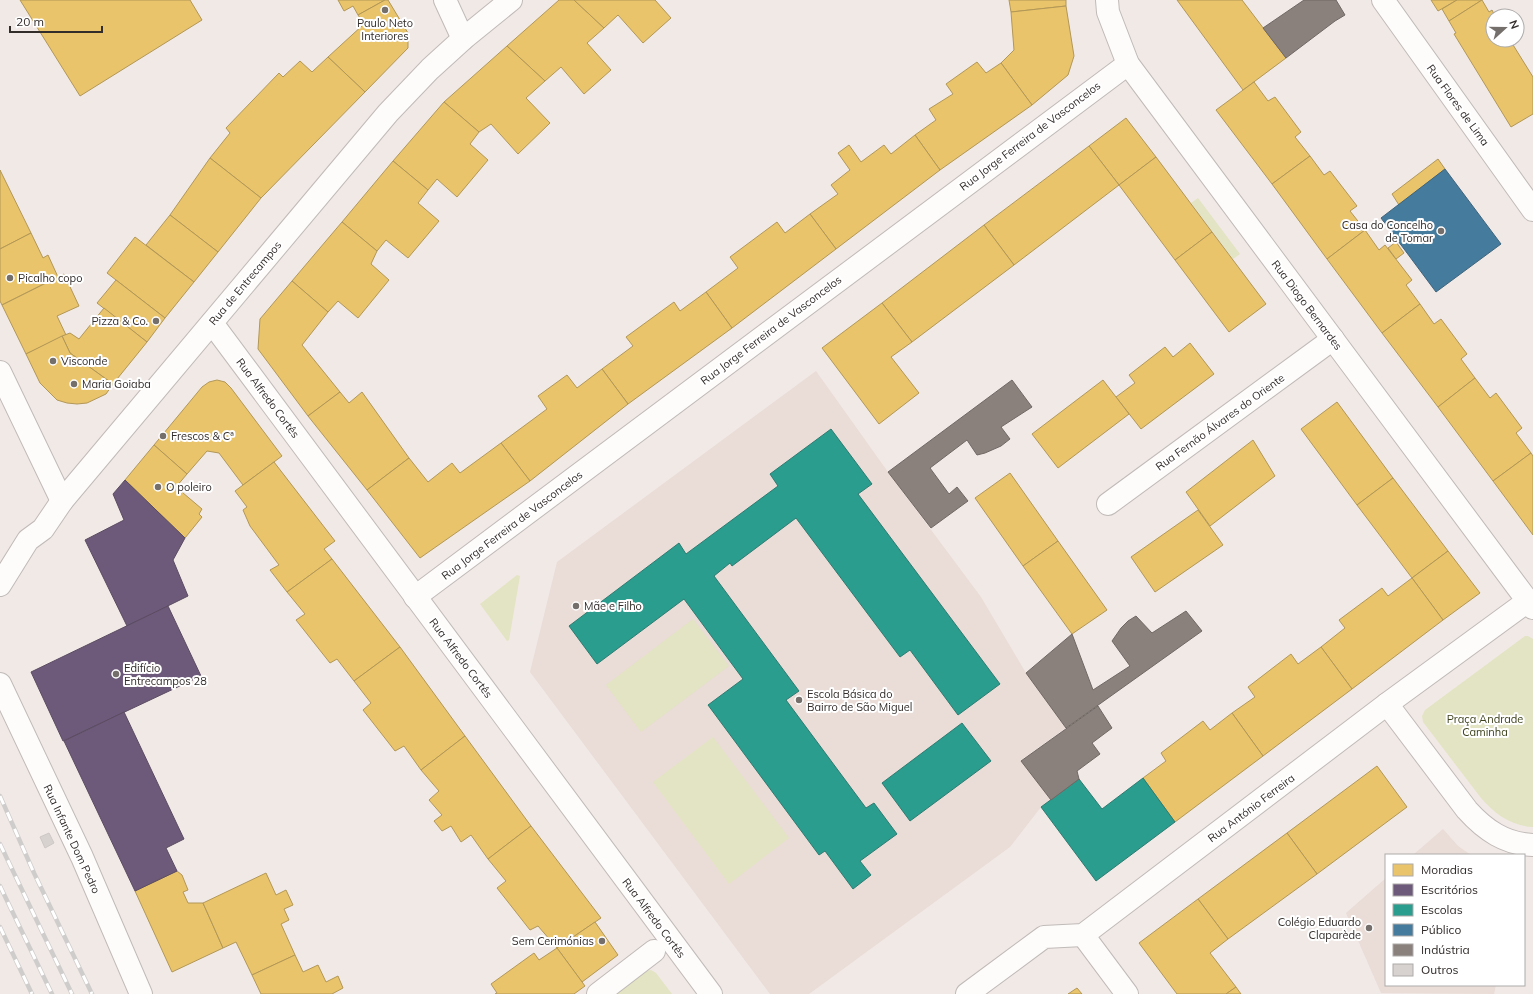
<svg xmlns="http://www.w3.org/2000/svg" width="1533" height="994" viewBox="0 0 1533 994" font-family="Mulish,sans-serif">
<rect width="100%" height="100%" fill="#f1e9e6"/>
<g fill="#eadcd6">
<polygon points="816,371 888,472 981,597 1026,673 1066,728 1021,760 1051,800 1041,807 1010,847 809,994 770,994 530,672 557,562"/>
<polygon points="1443,829 1458,846 1471,855 1413,855"/>
<polygon points="1386,878 1386,985 1496,985 1494,994 1381,993 1346,913"/>
</g>
<g fill="#e3e4c3">
<polygon points="1198,198 1240,254 1233,259 1191,203"/>
<polygon points="517,575 520,576 509,640 507,641 480,604"/>
<polygon points="693,619 729,666 641,732 606,685"/>
<path d="M1525 636H1528L1533 639V827C1511 826 1495 814 1481 798L1423 722 1422 716 1425 710Z"/>
<polygon points="713,737 789,838 729,884 653,782"/>
<polygon points="651,970 656,973 672,994 615,994 645,971"/>
</g>
<g fill="#e9c46a" stroke="#b29757">
<polygon points="20,0 190,0 202,20 80,96"/>
<polygon points="338,0 385,0 358,15 353,6 344,11"/>
<polygon points="385,0 388,0 408,33 408,48 365,92 328,57 364,24 358,15"/>
<polygon points="559,0 574,0 604,28 587,43 611,70 584,94 561,67 545,81 507,46"/>
<polygon points="574,0 655,0 671,18 643,43 618,15 604,28"/>
<polygon points="1009,0 1066,0 1066,6 1011,12"/>
<polygon points="1177,0 1242,0 1286,58 1243,90"/>
<polygon points="1431,0 1457,0 1438,11"/>
<polygon points="1457,0 1482,0 1449,21 1442,9"/>
<polygon points="1482,0 1489,12 1492,10 1495,16 1493,16 1493,40 1510,40 1533,77 1533,114 1511,127 1454,34 1456,33 1449,21"/>
<polygon points="1066,6 1074,56 1068,75 1032,105 1001,63 1014,50 1011,12"/>
<polygon points="507,46 545,81 526,98 550,123 518,154 491,124 479,132 444,102"/>
<polygon points="328,57 365,92 261,198 210,158 230,133 226,128 279,73 283,77 300,61 312,72"/>
<polygon points="977,62 986,73 1001,63 1032,105 940,170 915,135 936,120 929,109 953,94 946,84"/>
<polygon points="1254,82 1268,101 1275,97 1301,132 1295,137 1310,156 1272,184 1216,110"/>
<polygon points="444,102 479,132 470,144 488,160 457,197 437,179 428,190 393,161"/>
<polygon points="1126,118 1156,157 1119,185 1089,146"/>
<polygon points="915,135 940,170 836,249 810,214 838,194 831,185 850,170 838,153 849,145 861,162 884,145 891,154"/>
<polygon points="1089,146 1119,185 1014,265 984,225"/>
<polygon points="1310,156 1324,175 1330,171 1357,206 1350,211 1365,230 1327,259 1272,184"/>
<polygon points="1156,157 1212,232 1175,260 1119,185"/>
<polygon points="210,158 261,198 218,252 170,215"/>
<polygon points="1438,159 1445,169 1399,205 1392,194"/>
<polygon points="393,161 428,190 418,203 439,221 408,258 386,240 377,251 342,222"/>
<polygon points="0,170 31,233 0,249"/>
<polygon points="810,214 836,249 732,328 706,292 738,268 730,257 777,222 785,233"/>
<polygon points="170,215 218,252 194,282 146,245"/>
<polygon points="342,222 377,251 371,264 389,280 358,318 338,301 328,312 292,281"/>
<polygon points="984,225 1014,265 912,342 882,303"/>
<polygon points="1365,230 1379,250 1385,245 1412,280 1406,285 1420,304 1382,333 1327,259"/>
<polygon points="1212,232 1266,304 1229,332 1175,260"/>
<polygon points="31,233 43,258 48,255 58,277 2,305 0,301 0,249"/>
<polygon points="135,237 194,282 165,318 107,273"/>
<polygon points="1396,242 1404,253 1396,259 1388,248"/>
<polygon points="64,274 79,306 57,316 66,335 26,354 2,305"/>
<polygon points="116,280 165,318 147,342 97,303"/>
<polygon points="292,281 328,312 302,345 340,392 308,416 258,349 260,319"/>
<polygon points="706,292 732,328 628,404 602,369 633,346 626,337 674,302 680,311"/>
<polygon points="882,303 912,342 891,357 919,393 879,424 822,348"/>
<polygon points="1420,304 1434,324 1441,319 1467,354 1461,359 1475,378 1438,407 1382,333"/>
<polygon points="104,308 147,342 113,384 70,353 62,336 70,333 79,339"/>
<polygon points="62,336 70,353 113,384 106,394 87,403 77,404 67,403 57,400 40,383 26,354"/>
<polygon points="1190,343 1214,374 1141,429 1116,397 1135,383 1129,375 1165,347 1173,357"/>
<polygon points="602,369 628,404 530,481 501,443 547,409 538,396 567,375 577,388"/>
<polygon points="1475,378 1490,398 1496,393 1522,428 1516,433 1531,453 1493,481 1438,407"/>
<polygon points="217,380 225,382 231,388 282,456 243,485 219,453 207,451 187,474 154,445 202,387 209,382"/>
<polygon points="1103,380 1129,414 1058,468 1032,434"/>
<polygon points="340,392 349,403 362,392 409,458 367,490 308,416"/>
<polygon points="1337,402 1393,478 1357,505 1301,429"/>
<polygon points="1253,440 1275,476 1210,526 1186,492"/>
<polygon points="501,443 530,481 420,558 367,490 409,458 428,482 452,463 460,473"/>
<polygon points="154,445 187,474 176,487 202,509 199,514 202,517 185,538 125,480"/>
<polygon points="1531,453 1533,456 1533,535 1493,481"/>
<polygon points="274,462 335,541 324,549 332,559 287,592 270,570 279,565 250,526 243,510 247,507 235,491"/>
<polygon points="1010,473 1058,541 1023,566 975,498"/>
<polygon points="1393,478 1448,551 1412,578 1357,505"/>
<polygon points="1198,510 1223,545 1155,592 1131,557"/>
<polygon points="1058,541 1107,610 1072,634 1023,566"/>
<polygon points="1448,551 1480,593 1443,620 1412,578"/>
<polygon points="332,559 400,647 354,681 337,659 330,663 296,620 305,614 287,592"/>
<polygon points="1412,578 1443,620 1352,689 1321,647 1345,628 1339,620 1382,588 1388,596"/>
<polygon points="400,647 465,736 421,770 404,746 395,751 363,710 371,703 354,681"/>
<polygon points="1321,647 1352,689 1263,756 1232,713 1255,697 1248,687 1291,654 1298,664"/>
<polygon points="1232,713 1263,756 1175,822 1143,778 1166,761 1161,753 1203,721 1210,730"/>
<polygon points="465,736 531,826 488,859 471,835 461,842 451,826 442,831 434,821 442,815 429,800 439,791 421,770"/>
<polygon points="1377,766 1407,807 1317,874 1287,833"/>
<polygon points="531,826 601,918 557,948 538,926 530,930 497,888 506,881 488,859"/>
<polygon points="1287,833 1317,874 1228,939 1198,899"/>
<polygon points="177,871 182,875 188,890 183,892 188,903 203,903 223,948 172,972 135,891"/>
<polygon points="266,873 276,895 286,890 293,905 284,909 289,920 281,924 295,955 252,975 236,942 223,948 203,903"/>
<polygon points="1198,899 1228,939 1210,953 1236,987 1226,994 1177,994 1139,943"/>
<polygon points="595,922 618,955 582,982 557,948"/>
<polygon points="557,948 585,986 574,994 495,994 497,993 491,984 534,953 539,960"/>
<polygon points="295,955 303,972 318,965 326,982 338,976 343,988 332,994 261,994 252,975"/>
<polygon points="1236,987 1241,994 1226,994"/>
<polygon points="1077,988 1082,994 1068,994"/>
</g>
<g fill="#6d597a" stroke="#5b4c62">
<polygon points="125,480 185,538 173,560 188,596 127,626 85,540 124,520 113,494"/>
<polygon points="168,606 201,676 63,741 31,672"/>
<polygon points="124,712 184,839 166,848 177,871 135,891 64,741"/>
</g>
<g fill="#2a9d8f" stroke="#2c7b71">
<polygon points="831,429 872,484 858,494 1000,684 958,715 910,650 900,657 796,518 732,566 730,563 714,576 799,691 786,700 866,808 874,803 897,834 860,861 871,875 853,889 825,851 819,855 708,705 743,679 684,599 597,664 569,626 679,543 686,554 778,486 770,474"/>
<polygon points="962,723 991,761 910,821 882,783"/>
<polygon points="1143,778 1175,822 1096,881 1041,807 1079,779 1102,809"/>
</g>
<polygon fill="#457b9d" stroke="#3f647b" points="1445,169 1501,244 1436,292 1381,218"/>
<g fill="#8a817c" stroke="#706864">
<polygon points="1304,0 1336,0 1345,15 1335,21 1286,58 1263,28"/>
<polygon points="1012,380 1032,407 1001,427 1010,439 1001,446 985,453 977,455 967,440 930,468 949,494 957,487 968,501 931,528 888,472"/>
<polygon points="1186,611 1202,631 1066,728 1026,673 1072,634 1093,690 1130,666 1112,641 1121,628 1128,621 1136,616 1152,633"/>
<polygon points="1098,706 1112,728 1092,743 1100,754 1077,771 1079,779 1051,800 1021,761"/>
</g>
<polygon fill="#d7d1cf" stroke="#cdc7c5" points="49,833 54,843 45,848 40,837"/>
<g fill="none" stroke-linecap="round" stroke-linejoin="round">
<defs>
<g id="minor">
<polyline points="445,0 463,39"/>
<polyline points="1107,0 1108,12 1128,64 1533,608"/>
<polyline points="1383,0 1533,210"/>
<polyline points="212,323 711,994"/>
<polyline points="0,372 62,501"/>
<polyline points="1108,504 1333,339"/>
<polyline points="0,585 28,540 43,529 62,501 388,113 430,69 463,39 511,0"/>
<polyline points="415,597 1128,64"/>
<polyline points="0,684 82,857 141,994"/>
<path d="M1387 704 1467 810C1485 830 1505 844 1533 845"/>
<polyline points="1083,935 1127,994"/>
<polyline points="598,994 654,951"/>
<polyline points="967,994 1044,937 1083,935 1387,704 1528,601"/>
</g>
</defs>
<use href="#minor" stroke="#c0bab8" stroke-width="24"/>
<use href="#minor" stroke="#fdfcfb" stroke-width="22"/>
<defs>
<g id="rail">
<polyline points="0,796 34,873 92,994"/>
<polyline points="0,844 72,994"/>
<polyline points="0,886 52,994"/>
<polyline points="0,927 32,994"/>
</g>
</defs>
<use href="#rail" stroke="#cfcdcc" stroke-width="4.5"/>
<use href="#rail" stroke="#fff" stroke-width="3" stroke-dasharray="9" stroke-linecap="butt"/>
</g>
<g fill="#756f6c" stroke="#fff" stroke-width="1.5">
<circle cx="385" cy="10" r="4"/>
<circle cx="1441" cy="231" r="4"/>
<circle cx="10" cy="278" r="4"/>
<circle cx="156" cy="321" r="4"/>
<circle cx="53" cy="361" r="4"/>
<circle cx="74" cy="384" r="4"/>
<circle cx="163" cy="436" r="4"/>
<circle cx="158" cy="487" r="4"/>
<circle cx="576" cy="606" r="4"/>
<circle cx="116" cy="674" r="4"/>
<circle cx="799" cy="700" r="4"/>
<circle cx="1369" cy="928" r="4"/>
<circle cx="602" cy="941" r="4"/>
</g>
<g text-anchor="middle" stroke-width="4" stroke-linejoin="round" paint-order="stroke">
<g font-size="11" fill="#322d2b" stroke="#fff" text-anchor="start">
<text x="385" y="27" text-anchor="middle">Paulo Neto<tspan x="385" dy="13">Interiores</tspan></text>
<text x="1433" y="229" text-anchor="end">Casa do Concelho<tspan x="1433" dy="13">de Tomar</tspan></text>
<text x="18" y="282">Picalho copo</text>
<text x="148" y="325" text-anchor="end">Pizza &amp; Co.</text>
<text x="61" y="365">Visconde</text>
<text x="82" y="388">Maria Goiaba</text>
<text x="171" y="440">Frescos &amp; Cª</text>
<text x="166" y="491">O poleiro</text>
<text x="584" y="610">Mãe e Filho</text>
<text x="124" y="672">Edifício<tspan x="124" dy="13">Entrecampos 28</tspan></text>
<text x="807" y="698">Escola Básica do<tspan x="807" dy="13">Bairro de São Miguel</tspan></text>
<text x="1361" y="926" text-anchor="end">Colégio Eduardo<tspan x="1361" dy="13">Claparède</tspan></text>
<text x="594" y="945" text-anchor="end">Sem Cerimónias</text>
</g>
<g font-size="11" fill="#322d2b" stroke="#fff">
<text transform="translate(1458 105) rotate(54)" y="4">Rua Flores de Lima</text>
<text transform="translate(1030 136) rotate(-37)" y="4">Rua Jorge Ferreira de Vasconcelos</text>
<text transform="translate(245 283) rotate(-50)" y="4">Rua de Entrecampos</text>
<text transform="translate(1307 305) rotate(53)" y="4">Rua Diogo Bernardes</text>
<text transform="translate(771 330) rotate(-37)" y="4">Rua Jorge Ferreira de Vasconcelos</text>
<text transform="translate(268 398) rotate(53)" y="4">Rua Alfredo Cortês</text>
<text transform="translate(1220 422) rotate(-36)" y="4">Rua Fernão Álvares do Oriente</text>
<text transform="translate(512 525) rotate(-37)" y="4">Rua Jorge Ferreira de Vasconcelos</text>
<text transform="translate(461 658) rotate(53)" y="4">Rua Alfredo Cortês</text>
<text transform="translate(1251 808) rotate(-37)" y="4">Rua António Ferreira</text>
<text transform="translate(72 839) rotate(65)" y="4">Rua Infante Dom Pedro</text>
<text transform="translate(654 918) rotate(53)" y="4">Rua Alfredo Cortês</text>
</g>
<g font-size="11" fill="#3d411b" stroke="#fff">
<text x="1485" y="723">Praça Andrade<tspan x="1485" dy="13">Caminha</tspan></text>
</g>
</g>
<rect x="1385" y="854" width="140" height="132" fill="#ffffff" stroke="#adabaa"/>
<rect x="1393" y="864" width="20" height="12" fill="#e9c46a" stroke="#adabaa"/>
<text x="1421" y="874" font-size="12" fill="#322d2b">Moradias</text>
<rect x="1393" y="884" width="20" height="12" fill="#6d597a" stroke="#adabaa"/>
<text x="1421" y="894" font-size="12" fill="#322d2b">Escritórios</text>
<rect x="1393" y="904" width="20" height="12" fill="#2a9d8f" stroke="#adabaa"/>
<text x="1421" y="914" font-size="12" fill="#322d2b">Escolas</text>
<rect x="1393" y="924" width="20" height="12" fill="#457b9d" stroke="#adabaa"/>
<text x="1421" y="934" font-size="12" fill="#322d2b">Público</text>
<rect x="1393" y="944" width="20" height="12" fill="#8a817c" stroke="#adabaa"/>
<text x="1421" y="954" font-size="12" fill="#322d2b">Indústria</text>
<rect x="1393" y="964" width="20" height="12" fill="#d7d1cf" stroke="#adabaa"/>
<text x="1421" y="974" font-size="12" fill="#322d2b">Outros</text>
<g transform="translate(1505 28) rotate(69)"><circle r="19" fill="#ffffff" stroke="#adabaa"/>
<path d="M0-3L7 15L0 10L-7 15Z" fill="#756f6c"/>
<text y="-6" font-size="11" font-weight="bold" text-anchor="middle" fill="#322d2b">N</text>
</g>
<path d="M10 26v6h92v-6" fill="none" stroke="#322d2b" stroke-width="2"/>
<text x="16" y="26" font-size="12" fill="#322d2b" stroke="#ffffff" stroke-width="3" paint-order="stroke">20 m</text>
</svg>
